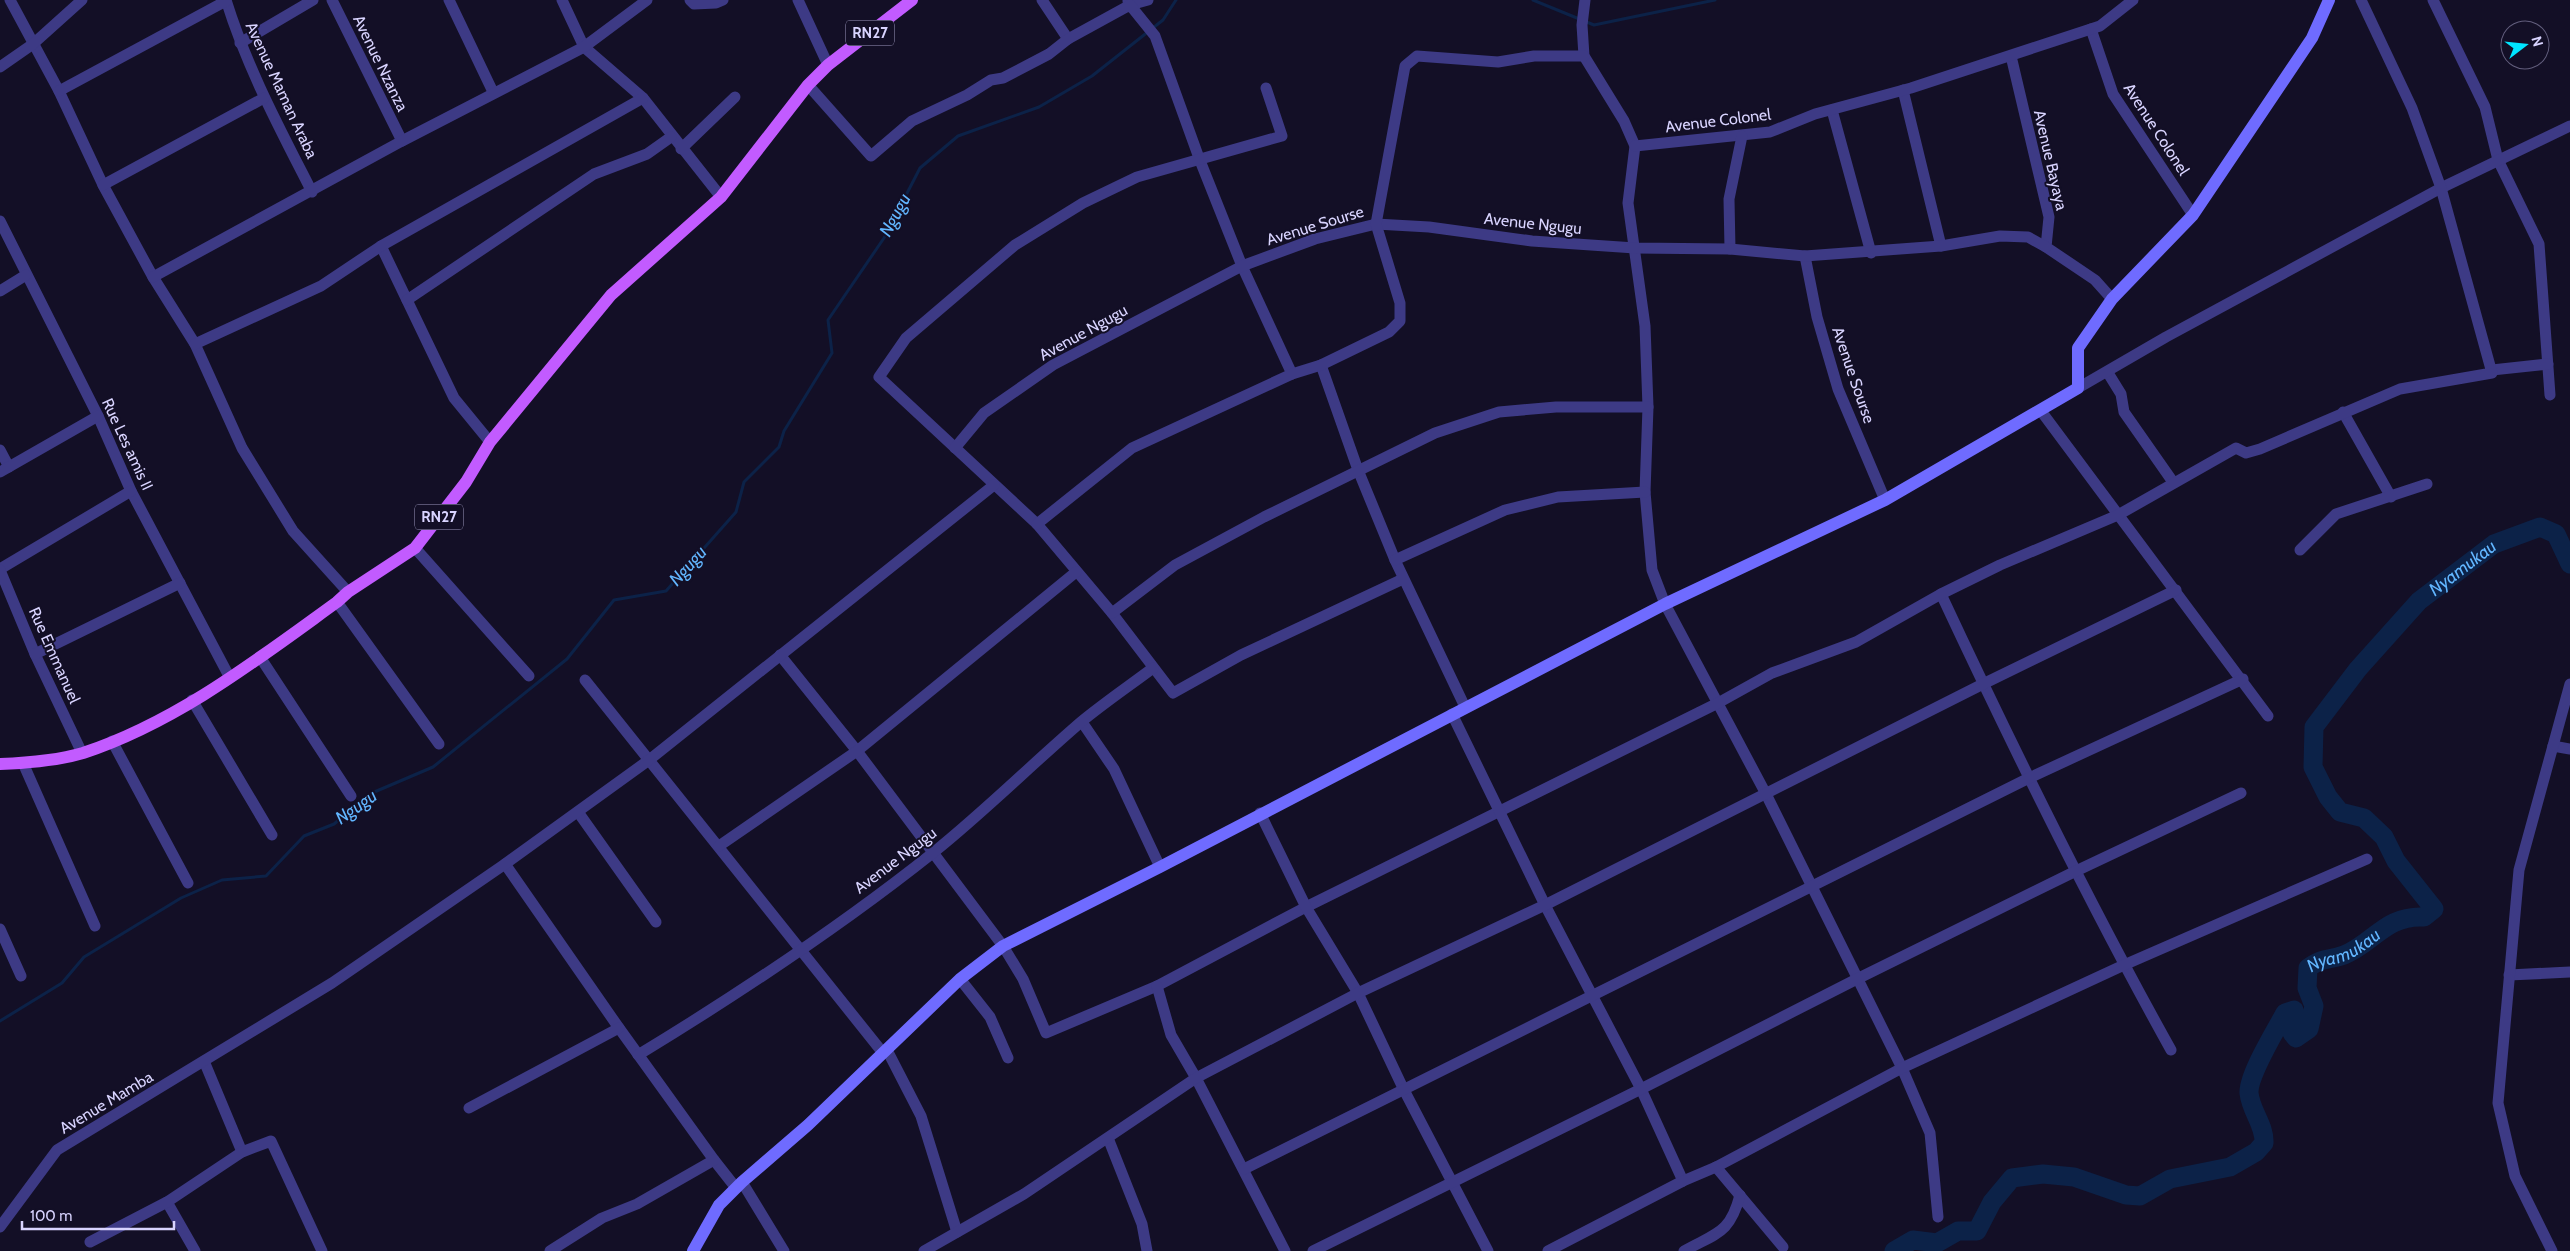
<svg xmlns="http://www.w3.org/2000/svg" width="2570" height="1251" viewBox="0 0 2570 1251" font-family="Cabin,sans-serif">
<rect width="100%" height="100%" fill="#130f26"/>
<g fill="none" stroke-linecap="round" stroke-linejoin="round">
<g stroke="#0c2248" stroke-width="3">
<polyline points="1533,0 1594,25 1715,0"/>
<polyline points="0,1021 62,983 84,957 181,898 222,880 266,876 304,836 334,824 372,793 433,767 567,659 614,600 666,591 736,512 744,482 779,447 784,431 832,353 828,320 884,238 920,168 958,136 1039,107 1092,76 1163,20 1176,0"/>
</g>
<path stroke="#0c2248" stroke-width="19" id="s1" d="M1894 1251 1913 1240 1937 1243 1958 1231H1977L1992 1202 2012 1178 2043 1174 2074 1177 2126 1195 2140 1196 2170 1179 2230 1167 2256 1152 2264 1143C2265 1125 2251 1112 2249 1093 2248 1075 2276 1030 2285 1013L2294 1010 2292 1033 2296 1038 2309 1029 2314 1006 2307 988 2308 968C2325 956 2328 961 2344 955 2374 943 2385 915 2424 917L2434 909 2396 861 2384 837 2364 818 2340 812 2328 797 2313 767 2314 727 2358 669 2419 601 2494 544 2540 527 2556 534 2570 564"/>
<g stroke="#3d3a85" stroke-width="11">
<polyline points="10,0 59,91 103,185 153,277 195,344 242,448 293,531 348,592"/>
<path d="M226 0C247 68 280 129 312 192"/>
<polyline points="332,0 402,141"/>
<polyline points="449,0 493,92"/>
<polyline points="562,0 584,47 643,98 721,197"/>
<polyline points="690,0 694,4 716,3 723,0"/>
<polyline points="798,0 828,65"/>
<polyline points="1042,0 1068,39"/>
<polyline points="1585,0 1582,25 1584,56 1624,121 1635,146 1628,203 1645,326 1648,407 1645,492 1652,570 1665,604 1766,794 1902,1068 1930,1133 1938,1217"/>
<polyline points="2433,0 2485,107 2498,160 2539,244 2550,395"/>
<polyline points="1128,1 1130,5 1148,0"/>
<polyline points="2091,29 2113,94 2193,215"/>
<polyline points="240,43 313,0"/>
<polyline points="2011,56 2049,217 2046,247 2095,280 2112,299"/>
<polyline points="0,67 33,44 82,0"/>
<polyline points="808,85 871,156 912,121 967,95 991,80 1003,78 1049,54 1068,39 1130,5 1155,36 1199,158 1242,266 1292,374"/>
<polyline points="1266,88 1282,136 1137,177 1083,203 1015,245 906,338 879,377 1037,524 1112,613 1173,693 1241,655 1403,579"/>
<polyline points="1903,90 1941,246"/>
<polyline points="59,91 226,1"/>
<polyline points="1832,110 1871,253"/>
<polyline points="1635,146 1770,132 1815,114 1911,88 2100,26 2133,0"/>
<polyline points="681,149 735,97"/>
<polyline points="103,185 264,98"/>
<polyline points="0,221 98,416 131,491 230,678"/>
<polyline points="381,246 454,398 490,442"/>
<polyline points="1730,249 1729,199 1742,136"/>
<polyline points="1805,256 1817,317 1838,389 1885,500"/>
<polyline points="153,277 402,141 584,47 647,0"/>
<polyline points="0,291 26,275"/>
<polyline points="407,300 594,174 647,154 671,137"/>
<polyline points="195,344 321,286 381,246 643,98"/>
<polyline points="1321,365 1358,470 1395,560 1465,707"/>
<polyline points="2492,370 2548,364"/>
<polyline points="2108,373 2121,394 2124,412 2173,482"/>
<polyline points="2078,388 2166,337 2441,188 2570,126"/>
<polyline points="2041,411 2268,716"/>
<polyline points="2343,412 2391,497"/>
<polyline points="955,448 984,413 1053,365 1242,266 1315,239 1376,224 1429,227 1532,241 1635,248 1730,249 1805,256 1941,246 2000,236 2028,237 2046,247"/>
<polyline points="0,450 9,467"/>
<polyline points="0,472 98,416"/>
<polyline points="1037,524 1132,448 1292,374 1321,365 1389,332 1400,321 1400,303 1376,224 1405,66 1417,56 1498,62 1534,56 1584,56"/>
<polyline points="415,548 529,676"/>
<polyline points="2300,550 2336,514 2427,484"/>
<polyline points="1395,560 1505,510 1558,497 1645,492"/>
<polyline points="0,569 131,491"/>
<polyline points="0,570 35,654 82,753"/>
<path d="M1941 594C2013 748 2088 901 2171 1050"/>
<polyline points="337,602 439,744"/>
<polyline points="1112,613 1175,565 1264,517 1435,433 1499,412 1556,407 1648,407"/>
<polyline points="35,654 180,583"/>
<polyline points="780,655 857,751 1003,946 1023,979 1046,1033 1157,986 1306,907 1718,703 1772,673 1856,642 1941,594 2000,565 2118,515 2236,448 2246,453 2260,449 2400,389 2492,373 2441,188 2412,108 2361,0"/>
<polyline points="260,657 351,796"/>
<polyline points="585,680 883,1053"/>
<polyline points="192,700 272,835"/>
<polyline points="1452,714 1545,905 1641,1089 1683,1181"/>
<polyline points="1082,722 1114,769 1160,867"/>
<polyline points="112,741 188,883"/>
<polyline points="2553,746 2570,749"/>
<polyline points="23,763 95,926"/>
<polyline points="578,812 656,922"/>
<polyline points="1260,813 1306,907 1358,993 1403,1088 1488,1251"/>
<polyline points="719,846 857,751 1076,572"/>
<polyline points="505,864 619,1028 714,1160 736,1188"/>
<polyline points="0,929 21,976"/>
<polyline points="2509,975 2570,972"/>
<polyline points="960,979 990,1017 1008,1058"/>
<polyline points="1157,986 1171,1035 1196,1078 1285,1251"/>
<polyline points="887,1050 921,1116 957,1232"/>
<path d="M638 1055C740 993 841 926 934 852 985 811 1031 765 1081 722 1104 703 1129 686 1153 668"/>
<polyline points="204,1061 242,1152"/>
<polyline points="469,1108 619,1028"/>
<polyline points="1108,1138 1142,1224 1147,1251"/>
<polyline points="1716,1167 1783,1247"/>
<polyline points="1244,1169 2029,778 2243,679"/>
<polyline points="742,1182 784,1251"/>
<polyline points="167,1202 195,1251"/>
<polyline points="0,1227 57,1150 332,983 505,864 649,760 994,485"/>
<polyline points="90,1242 167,1202 242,1152 271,1141 322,1251"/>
<polyline points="550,1251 602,1218 637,1204 714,1160"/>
<polyline points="924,1251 1024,1194 1196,1078 1358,993 1545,905 1983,684 2176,590"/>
<polyline points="1313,1251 1641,1089 1857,979 2076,871 2241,793"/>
<polyline points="1548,1251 1683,1181 1716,1167 1902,1068 2124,965 2367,859"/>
<path d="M1684 1251C1716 1233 1730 1234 1740 1195"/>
<polyline points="2552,1251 2515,1176 2498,1103 2519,870 2570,684"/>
</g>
<polyline stroke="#6f6bff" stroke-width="12" points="693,1251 719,1205 742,1182 808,1125 960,979 1003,946 1160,867 1665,604 1885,500 2078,388 2078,348 2112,299 2193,215 2312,38 2329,0"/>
<path stroke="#c25bff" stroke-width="12" d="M0 764C27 763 56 761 83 753 177 722 258 659 337 602L348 592 415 548 466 482 490 442 611 295 721 197 808 85 828 65 912 0"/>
</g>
<g text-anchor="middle" stroke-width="4" stroke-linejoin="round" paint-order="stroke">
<g fill="#130f26" stroke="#9e99be" stroke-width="1">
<rect x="846" y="20.5" width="48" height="25" rx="4"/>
<rect x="415" y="504.5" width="48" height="25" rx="4"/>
</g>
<g font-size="15" font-weight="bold" fill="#d9d4ff">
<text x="870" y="38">RN27</text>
<text x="439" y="522">RN27</text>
</g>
<g font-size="16" fill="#d9d4ff" stroke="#130f26">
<text transform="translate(381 63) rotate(64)" y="6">Avenue Nzanza</text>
<text transform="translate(282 90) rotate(65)" y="6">Avenue Maman Araba</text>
<text transform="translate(1718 120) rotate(-7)" y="6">Avenue Colonel</text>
<text transform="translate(2157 129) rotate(57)" y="6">Avenue Colonel</text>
<text transform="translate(2051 160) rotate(77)" y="6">Avenue Bayaya</text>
<text transform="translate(1533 223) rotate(6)" y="6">Avenue Ngugu</text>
<text transform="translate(1315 225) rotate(-17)" y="6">Avenue Sourse</text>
<text transform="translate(1083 332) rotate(-29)" y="6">Avenue Ngugu</text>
<text transform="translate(1854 375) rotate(71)" y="6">Avenue Sourse</text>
<text transform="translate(128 444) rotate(65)" y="6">Rue Les amis II</text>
<text transform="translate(55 655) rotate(66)" y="6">Rue Emmanuel</text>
<text transform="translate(895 860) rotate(-37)" y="6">Avenue Ngugu</text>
<text transform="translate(106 1102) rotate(-31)" y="6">Avenue Mamba</text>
</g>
<g font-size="18" font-style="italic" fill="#62b6ff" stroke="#130f26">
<text transform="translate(895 215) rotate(-62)" y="6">Ngugu</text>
<text transform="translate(688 566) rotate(-48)" y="6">Ngugu</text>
<text dy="6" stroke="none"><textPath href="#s1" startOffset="1275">Nyamukau</textPath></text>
<text transform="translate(356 807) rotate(-35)" y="6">Ngugu</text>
<text dy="6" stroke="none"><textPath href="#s1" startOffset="721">Nyamukau</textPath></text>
</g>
</g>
<g transform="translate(2525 45) rotate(74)"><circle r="24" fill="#130f26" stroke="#625e7d"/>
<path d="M0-4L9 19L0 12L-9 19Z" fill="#00e5ff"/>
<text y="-8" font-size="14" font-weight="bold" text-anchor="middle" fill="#d9d4ff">N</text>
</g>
<path d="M22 1221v8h152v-8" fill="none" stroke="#d9d4ff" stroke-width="2.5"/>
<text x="30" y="1221" font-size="15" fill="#d9d4ff" stroke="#130f26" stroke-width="4" paint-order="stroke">100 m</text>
</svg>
